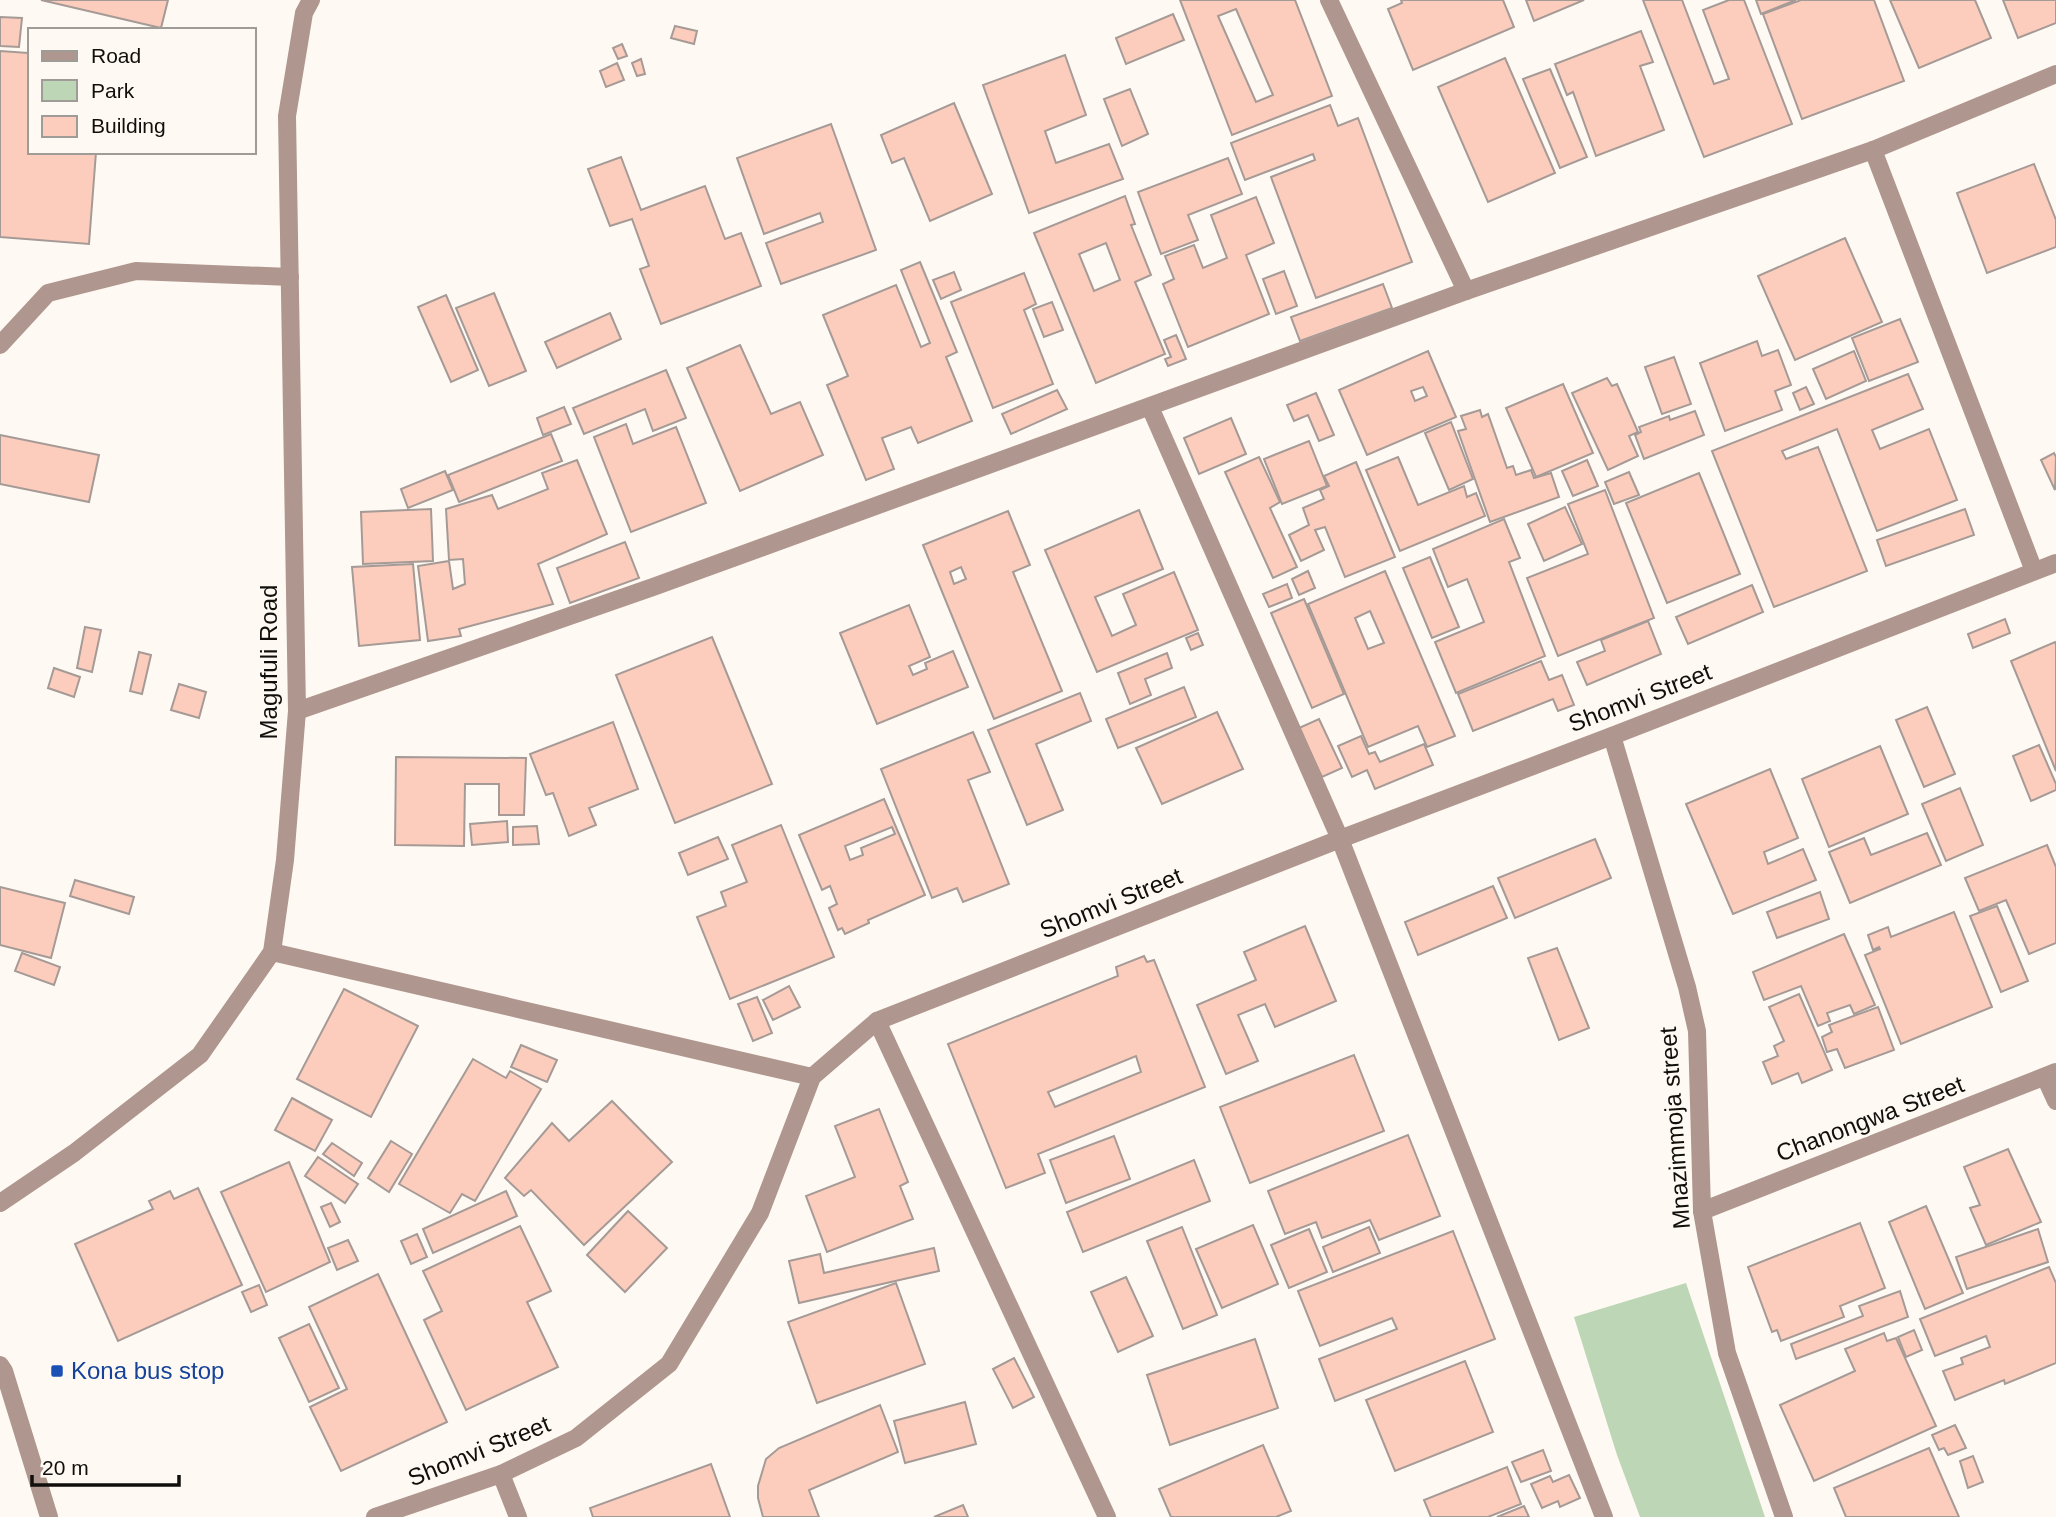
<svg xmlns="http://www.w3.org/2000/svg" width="2056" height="1517" viewBox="0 0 2056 1517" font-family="Helvetica,sans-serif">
<rect width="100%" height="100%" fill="#fefaf3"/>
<polygon fill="#bdd6b5" points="1686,1283 1765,1517 1640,1517 1617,1455 1574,1317"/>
<g fill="#fccdbd" stroke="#a69a96" stroke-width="2" fill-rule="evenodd">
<polygon points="41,0 168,0 161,28"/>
<path d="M1180 0H1295L1332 96 1232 135ZM1236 9 1273 95 1256 102 1218 16Z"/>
<polygon points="1401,0 1503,0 1514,27 1413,70 1388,9 1402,3"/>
<polygon points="1526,0 1584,0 1534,21"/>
<polygon points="1643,0 1682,0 1714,84 1729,79 1703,10 1729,0 1744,0 1792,124 1704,157"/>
<polygon points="1756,0 1796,0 1761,14"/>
<polygon points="1801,0 1874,0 1904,81 1802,119 1763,14"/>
<polygon points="1890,0 1975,0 1991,38 1919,68"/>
<polygon points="2003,0 2056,0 2056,23 2018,38"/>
<polygon points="1173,14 1184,40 1126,64 1116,38"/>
<polygon points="0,17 22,18 19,47 0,46"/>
<polygon points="675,26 697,31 694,44 671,38"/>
<polygon points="1641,31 1653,62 1640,66 1664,130 1596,156 1573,92 1567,95 1555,64"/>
<polygon points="29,37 30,152 96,152 89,244 0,237 0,51 28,53"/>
<polygon points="622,44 627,56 618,59 613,48"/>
<polygon points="1065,55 1086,115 1045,131 1056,163 1109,144 1123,179 1029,213 983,85"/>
<polygon points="1505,58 1555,173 1488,202 1438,87"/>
<polygon points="641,59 645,74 637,76 632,63"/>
<polygon points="617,63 624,80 606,87 600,71"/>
<polygon points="1550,69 1587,157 1560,168 1523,79"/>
<polygon points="1130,89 1148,134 1122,146 1104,99"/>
<polygon points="954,103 992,194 930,221 904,158 892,163 881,135"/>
<polygon points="1330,105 1338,126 1358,118 1412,262 1316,298 1271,177 1315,160 1313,154 1245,180 1231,143"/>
<polygon points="831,124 876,250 781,284 766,243 823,222 820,213 764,234 737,158"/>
<polygon points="621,157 641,210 705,186 725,239 741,233 761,286 661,324 640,269 649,266 632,219 610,226 588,169"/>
<polygon points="1228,158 1242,194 1188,215 1198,240 1161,254 1138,192"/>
<polygon points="2034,164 2056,220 2056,247 1987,273 1957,193"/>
<path d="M1125 196 1135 224 1131 225 1151 275 1135 282 1165 354 1096 383 1034 233ZM1106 243 1120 280 1094 291 1079 254Z"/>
<polygon points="1256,197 1274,243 1246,255 1269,314 1188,347 1163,284 1174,279 1165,256 1194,245 1203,268 1227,258 1211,215"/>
<polygon points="1845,238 1882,322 1795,360 1758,276"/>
<polygon points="920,262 957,352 946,357 972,421 918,443 911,427 882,438 894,469 866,480 827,385 848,376 823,315 896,285 921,347 930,343 901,270"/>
<polygon points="1284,271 1297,306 1276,314 1263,279"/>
<polygon points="954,272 961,290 941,299 933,280"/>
<polygon points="1024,273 1036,304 1024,310 1053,384 993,408 951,302"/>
<polygon points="1383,284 1392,308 1300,341 1291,317"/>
<polygon points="494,293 526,371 489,386 456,308"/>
<polygon points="446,295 478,370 451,382 418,307"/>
<polygon points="1052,302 1063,330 1044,337 1033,309"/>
<polygon points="610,313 621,339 557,368 545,342"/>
<polygon points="1900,319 1918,362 1869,381 1852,338"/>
<polygon points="1176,335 1186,359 1168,366 1165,359 1171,357 1164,340"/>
<polygon points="1757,341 1762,356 1778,350 1791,385 1775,391 1782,410 1725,431 1700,363"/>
<polygon points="740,345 771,414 800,402 823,455 740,491 687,368"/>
<path d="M1428 351 1456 417 1367 455 1339 390ZM1423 387 1427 396 1415 401 1411 391Z"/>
<polygon points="1854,351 1866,381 1826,399 1813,369"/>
<polygon points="1674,357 1691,404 1662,414 1645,367"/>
<polygon points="666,370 686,418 653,431 645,409 584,434 573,408"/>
<polygon points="1908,374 1923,409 1872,430 1880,449 1929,429 1957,500 1877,531 1837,429 1782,451 1786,459 1818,447 1867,571 1774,607 1712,451"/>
<polygon points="1607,378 1612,386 1617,384 1638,432 1629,436 1638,456 1608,470 1572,393"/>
<polygon points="1563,384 1593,453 1536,477 1506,408"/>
<polygon points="1806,387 1814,404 1800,410 1793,393"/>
<polygon points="1057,390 1067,409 1011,434 1002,414"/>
<polygon points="1316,393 1334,435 1319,441 1308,415 1294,421 1287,405"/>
<polygon points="564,407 571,424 543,435 537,418"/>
<polygon points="1480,410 1482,417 1488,414 1507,468 1513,466 1516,475 1531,470 1534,478 1551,473 1559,497 1490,522 1458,431 1466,429 1461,416"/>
<polygon points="1695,411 1704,435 1644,459 1635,435 1641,432 1639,427 1669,416 1670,420"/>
<polygon points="1231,418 1246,454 1199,474 1184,438"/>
<polygon points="1451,422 1473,479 1449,490 1425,433"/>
<polygon points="626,424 633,444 676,427 706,503 631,532 594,437"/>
<polygon points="551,434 562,461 459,502 448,475"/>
<polygon points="0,435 99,455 89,502 0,484"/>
<polygon points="1309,441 1327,486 1282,504 1264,459"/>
<polygon points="2054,453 2056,457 2055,490 2041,460"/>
<polygon points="1259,457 1280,502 1270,508 1297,567 1273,578 1225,472"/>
<polygon points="1398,457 1418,505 1464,486 1467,497 1476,493 1485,516 1400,551 1366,470"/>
<polygon points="577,460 607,534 538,564 553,604 459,629 461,636 428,641 418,566 449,561 453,589 465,584 463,559 449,560 446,509 492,495 498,509 548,489 542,473"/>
<polygon points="1587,460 1598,486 1573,496 1562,471"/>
<polygon points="1356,462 1395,557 1345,577 1325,527 1315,530 1324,550 1301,561 1289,535 1309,525 1303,508 1324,499 1320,490 1329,486 1324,476"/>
<polygon points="445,471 453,490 408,508 401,489"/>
<polygon points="1629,472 1639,495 1614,504 1605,482"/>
<polygon points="1699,473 1740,574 1667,603 1626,503"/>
<polygon points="1605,490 1654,618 1558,656 1527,578 1588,554 1568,504"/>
<polygon points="1565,507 1582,544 1544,561 1528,524"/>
<polygon points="431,509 433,561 363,564 361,512"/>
<polygon points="1965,509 1974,535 1886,566 1877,540"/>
<polygon points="1139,510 1163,569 1095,597 1112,636 1136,625 1123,594 1174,572 1198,630 1097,672 1045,550"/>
<path d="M1008 511 1030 565 1013 572 1062 691 994 719 923 545ZM961 567 966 579 954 584 950 572Z"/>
<polygon points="1504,519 1520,558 1509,562 1545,656 1456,693 1435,642 1484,622 1467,579 1448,587 1433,549"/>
<polygon points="625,542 639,578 570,603 557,568"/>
<polygon points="1430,557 1459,627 1432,638 1403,568"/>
<polygon points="413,564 420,640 359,646 352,567"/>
<polygon points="1308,571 1315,588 1299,595 1292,579"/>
<path d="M1385 571 1455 736 1427 747 1418 726 1368 747 1308 604ZM1370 611 1384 643 1368 649 1355 618Z"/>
<polygon points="1287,584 1292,598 1269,607 1263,594"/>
<polygon points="1752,585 1763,612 1688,644 1676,617"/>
<polygon points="1304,599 1344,694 1312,708 1271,613"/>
<polygon points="909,605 930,657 909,666 913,675 927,669 925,663 953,651 968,687 877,724 840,633"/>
<polygon points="2005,619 2010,633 1973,648 1968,634"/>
<polygon points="1648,621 1661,654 1587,685 1577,662 1605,651 1601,640"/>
<polygon points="85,627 101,630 92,672 77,668"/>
<polygon points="1198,633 1203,645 1191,650 1186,638"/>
<polygon points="712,637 772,784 675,823 616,675"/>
<polygon points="2055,642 2056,645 2056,771 2011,661"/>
<polygon points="139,652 151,655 142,694 130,691"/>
<polygon points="1167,653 1172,668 1145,679 1151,695 1130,704 1118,673"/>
<polygon points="1541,661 1549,680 1562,675 1574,705 1558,711 1553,699 1473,731 1458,694"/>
<polygon points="54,668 80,677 74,697 48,688"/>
<polygon points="179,684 206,692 199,718 171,710"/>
<polygon points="1184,687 1196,717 1118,748 1106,719"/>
<polygon points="1080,693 1091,721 1036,744 1063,810 1027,825 988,730"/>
<polygon points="1927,707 1955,774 1924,787 1896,720"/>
<polygon points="1217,712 1243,769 1162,804 1136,748"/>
<polygon points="1319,719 1342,768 1322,777 1299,728"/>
<polygon points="613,722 638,789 589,808 596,825 569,836 553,793 546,795 530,754"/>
<polygon points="973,732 990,772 968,780 1009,884 963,902 957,888 932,898 881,769"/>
<polygon points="1361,736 1369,754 1375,752 1380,762 1424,744 1433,765 1375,789 1367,770 1352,777 1338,746"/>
<polygon points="2039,745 2056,784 2056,790 2031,801 2013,756"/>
<polygon points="1880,746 1908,814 1829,847 1802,779"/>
<polygon points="396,757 526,758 524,815 499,815 499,784 465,784 464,846 395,845"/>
<polygon points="1770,769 1798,838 1764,852 1768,864 1803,849 1816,880 1733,914 1686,804"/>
<polygon points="1960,788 1983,845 1946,861 1922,804"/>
<path d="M884 799 925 895 868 920 869 923 845 934 842 928 838 930 829 908 837 904 830 886 822 890 799 835ZM892 827 895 834 861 848 863 855 850 860 845 846Z"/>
<polygon points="507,821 508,842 472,845 470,824"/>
<polygon points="781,825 834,957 730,999 697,917 726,906 721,892 747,882 732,845"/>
<polygon points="537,826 539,844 513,845 513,827"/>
<polygon points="1927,833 1941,865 1850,903 1829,852 1864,838 1871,855"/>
<polygon points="718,837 728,859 688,875 679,853"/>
<polygon points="1595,839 1611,878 1515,918 1498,878"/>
<polygon points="2047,845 2056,867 2056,943 2029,954 2006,900 1979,911 1965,878"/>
<polygon points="75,880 134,897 129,914 70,896"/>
<polygon points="1493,886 1507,918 1418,955 1405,922"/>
<polygon points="0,887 65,903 51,958 0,945"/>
<polygon points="1820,892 1829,919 1777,938 1767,912"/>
<polygon points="1997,906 2028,981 2001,992 1970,916"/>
<polygon points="1954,912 1992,1007 1901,1044 1865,955 1880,949 1879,947 1873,950 1868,935 1888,927 1891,937"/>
<polygon points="1305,926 1336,1001 1275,1027 1265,1004 1238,1015 1258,1061 1226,1074 1197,1005 1256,980 1244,952"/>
<polygon points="1844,934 1875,1005 1854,1014 1850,1005 1827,1013 1830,1021 1818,1026 1801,986 1764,1000 1753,972"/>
<polygon points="1557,948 1589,1028 1559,1040 1528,958"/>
<polygon points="22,953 60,967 54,985 15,971"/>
<path d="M1144 956 1147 962 1154 960 1205 1087 1038 1154 1045 1173 1006 1188 948 1044 1118 976 1116 967ZM1136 1056 1141 1072 1055 1107 1048 1092Z"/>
<polygon points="789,986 800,1007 773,1020 763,1000"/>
<polygon points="344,989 418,1026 371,1117 297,1079"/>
<polygon points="1799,994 1832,1070 1802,1083 1798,1073 1772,1084 1763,1062 1778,1056 1774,1046 1784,1041 1769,1007"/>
<polygon points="757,997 772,1033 753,1041 738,1004"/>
<polygon points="1878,1007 1894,1050 1845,1068 1837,1049 1827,1052 1822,1037 1832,1032 1829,1025"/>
<polygon points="521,1045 557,1060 547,1082 511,1067"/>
<polygon points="1354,1055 1384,1131 1250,1183 1220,1107"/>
<polygon points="473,1059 506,1078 510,1071 541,1089 475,1201 462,1194 450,1213 399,1184"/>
<polygon points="292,1098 332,1120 315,1151 275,1130"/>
<polygon points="612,1101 672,1162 584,1245 531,1190 524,1196 505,1178 552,1123 569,1141"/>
<polygon points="879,1109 908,1182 900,1186 913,1219 827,1252 806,1196 855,1177 835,1126"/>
<polygon points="1408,1135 1440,1216 1379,1240 1370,1220 1322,1238 1316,1222 1285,1234 1268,1191"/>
<polygon points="1114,1136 1130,1179 1066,1203 1050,1160"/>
<polygon points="391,1141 412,1154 389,1192 368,1178"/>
<polygon points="332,1143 362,1163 354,1176 323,1154"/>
<polygon points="2008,1149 2041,1222 1986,1245 1970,1208 1980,1205 1964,1167"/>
<polygon points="318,1157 358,1184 345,1203 305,1176"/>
<polygon points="1194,1160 1210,1201 1083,1252 1067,1212"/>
<polygon points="289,1162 330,1262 266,1292 221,1192"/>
<polygon points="198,1188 242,1285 118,1341 75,1244 153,1209 149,1201 170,1191 174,1199"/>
<polygon points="506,1191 517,1216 433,1253 423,1229"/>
<polygon points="331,1203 340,1222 330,1227 321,1207"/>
<polygon points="1926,1206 1963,1293 1925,1309 1889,1222"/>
<polygon points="628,1211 667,1248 625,1292 587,1255"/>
<polygon points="1860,1223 1885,1288 1840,1306 1844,1317 1781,1341 1777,1330 1772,1332 1748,1267"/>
<polygon points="1253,1225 1278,1284 1222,1308 1196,1249"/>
<polygon points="520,1226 551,1291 527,1302 558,1367 466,1410 424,1320 442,1311 423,1271"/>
<polygon points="1182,1227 1217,1315 1183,1329 1147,1241"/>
<polygon points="1369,1227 1380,1253 1333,1272 1323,1247"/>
<polygon points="1309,1229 1327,1272 1289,1288 1271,1245"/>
<polygon points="2038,1229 2048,1262 1967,1289 1956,1257"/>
<polygon points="1453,1231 1495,1339 1335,1401 1319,1359 1397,1329 1392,1318 1320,1346 1298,1291"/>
<polygon points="417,1234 427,1257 411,1264 401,1241"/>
<polygon points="348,1240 358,1261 337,1270 328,1248"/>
<polygon points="934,1248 939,1271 799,1303 789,1261 820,1254 824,1273"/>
<polygon points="2049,1267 2056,1283 2056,1363 2005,1384 2004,1380 1955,1400 1943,1371 1963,1364 1961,1358 1990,1347 1986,1336 1935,1356 1920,1319"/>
<polygon points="378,1274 447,1422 341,1471 310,1407 347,1389 309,1307"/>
<polygon points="1126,1277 1153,1336 1118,1352 1091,1292"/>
<polygon points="896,1283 925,1364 817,1403 788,1322"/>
<polygon points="259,1285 267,1305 251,1312 242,1292"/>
<polygon points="1900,1291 1908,1317 1796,1359 1791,1344 1863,1316 1859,1306"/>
<polygon points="309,1324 339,1388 309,1402 279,1338"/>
<polygon points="1914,1330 1922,1350 1906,1357 1898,1337"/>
<polygon points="1884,1333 1887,1341 1896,1338 1936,1426 1814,1481 1780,1405 1855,1371 1845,1349"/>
<polygon points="1255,1339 1278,1408 1170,1445 1147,1375"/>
<polygon points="1014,1358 1034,1397 1013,1408 993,1369"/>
<polygon points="1465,1361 1493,1432 1395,1471 1366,1400"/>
<polygon points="965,1402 976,1444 905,1463 894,1421"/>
<polygon points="880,1405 898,1452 809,1490 819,1517 763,1517 758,1498 758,1486 766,1459 779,1448"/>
<polygon points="1955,1425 1966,1448 1948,1455 1944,1448 1939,1450 1932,1435"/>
<polygon points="1263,1445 1291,1511 1276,1517 1171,1517 1159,1489"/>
<polygon points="1929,1448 1959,1517 1846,1517 1834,1488"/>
<polygon points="1543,1450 1551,1471 1521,1482 1512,1462"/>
<polygon points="1973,1456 1983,1482 1968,1488 1960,1461"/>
<polygon points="711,1464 730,1517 593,1517 590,1508"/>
<polygon points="1507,1467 1521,1504 1488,1517 1431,1517 1424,1500"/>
<polygon points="1569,1475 1580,1498 1560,1507 1558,1501 1542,1508 1531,1484 1550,1476 1553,1482"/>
<polygon points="963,1505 968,1517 934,1517"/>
<polygon points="1524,1506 1529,1517 1497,1517"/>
</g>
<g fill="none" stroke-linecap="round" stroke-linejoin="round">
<g stroke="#af968f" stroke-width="18">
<polyline points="1329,0 1466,291"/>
<polyline points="1873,150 2034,571"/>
<polyline points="0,345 48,293 136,271 290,277"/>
<polyline points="1150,407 1340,839 1604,1517"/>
<polyline points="297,711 653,587 1466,291 1873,150 2056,74"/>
<polyline points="1612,736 1687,987 1697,1031 1702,1211 1727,1353 1784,1517"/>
<polyline points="272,952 812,1077"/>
<polyline points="877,1021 1107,1517"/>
<polyline points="2045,1077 2056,1101"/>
<polyline points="0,1203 74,1153 200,1055 272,952 285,860 297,711 287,116 304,13 311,0"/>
<polyline points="1702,1211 2056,1072"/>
<polyline points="0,1365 4,1371 49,1517"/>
<polyline points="501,1474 518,1517"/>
<polyline points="375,1517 501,1474 576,1438 669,1364 760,1213 812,1077 877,1021 1340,839 1612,736 2056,563"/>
</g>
</g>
<rect fill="#1a4fb4" stroke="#fefaf3" stroke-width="2.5" x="50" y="1364" width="14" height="14" rx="3.5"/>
<g text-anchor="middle" stroke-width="5" stroke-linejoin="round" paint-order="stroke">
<g font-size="24" fill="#110f0c" stroke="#fefaf3">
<text transform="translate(269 662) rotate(-90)" y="8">Magufuli Road</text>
<text transform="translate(1640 698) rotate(-21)" y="8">Shomvi Street</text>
<text transform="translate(1111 903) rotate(-22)" y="8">Shomvi Street</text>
<text transform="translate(1870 1119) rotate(-21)" y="8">Chanongwa Street</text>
<text transform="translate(1675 1128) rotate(-94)" y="8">Mnazimmoja street</text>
<text transform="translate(479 1451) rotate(-22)" y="8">Shomvi Street</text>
</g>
<g font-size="24" fill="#164399" stroke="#fefaf3" text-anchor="start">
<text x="71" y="1379">Kona bus stop</text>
</g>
</g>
<rect x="28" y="28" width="228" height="126" fill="#fefaf3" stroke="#9f9c97" stroke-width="2"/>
<rect x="42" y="51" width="35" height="10" fill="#af968f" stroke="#9f9c97" stroke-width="2"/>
<text x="91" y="63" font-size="21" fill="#110f0c">Road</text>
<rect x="42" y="80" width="35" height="21" fill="#bdd6b5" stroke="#9f9c97" stroke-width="2"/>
<text x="91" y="98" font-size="21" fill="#110f0c">Park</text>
<rect x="42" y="116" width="35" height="21" fill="#fccdbd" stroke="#9f9c97" stroke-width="2"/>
<text x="91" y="133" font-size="21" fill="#110f0c">Building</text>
<path d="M32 1475v10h147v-10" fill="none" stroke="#110f0c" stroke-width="3.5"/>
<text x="42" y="1475" font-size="21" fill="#110f0c" stroke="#fefaf3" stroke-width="5" paint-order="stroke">20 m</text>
</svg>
